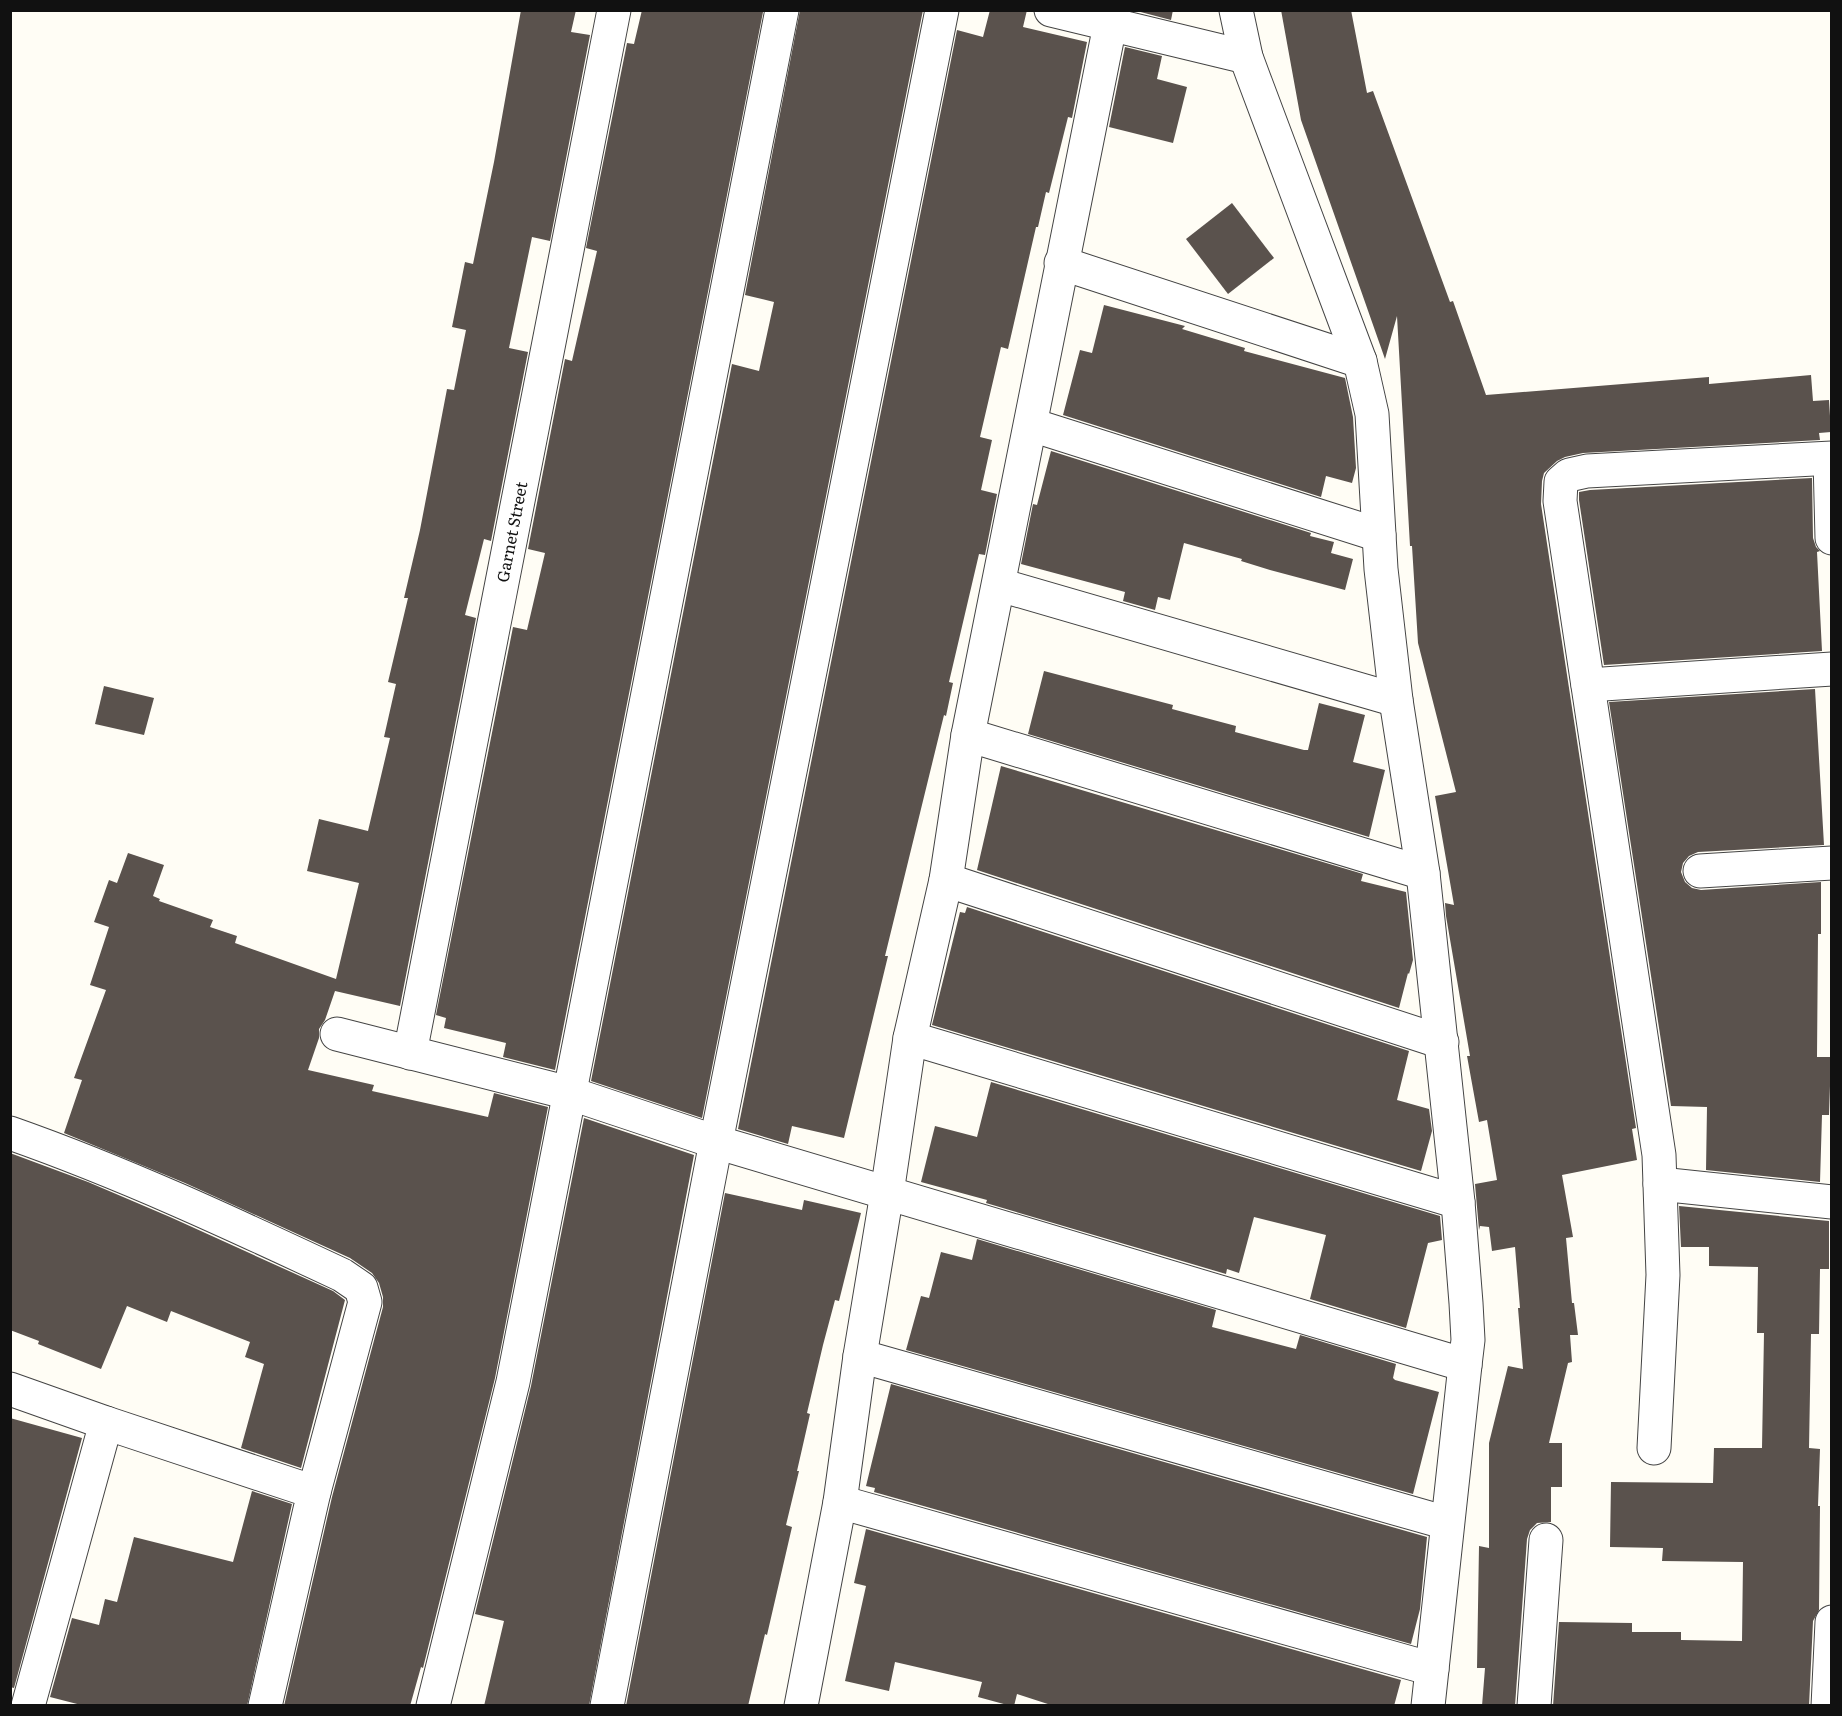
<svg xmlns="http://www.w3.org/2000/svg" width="1842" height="1716" viewBox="0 0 1842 1716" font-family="Literata,serif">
<rect width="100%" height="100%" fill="#fffdf5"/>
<g fill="#5a524d">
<polygon points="521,10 576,10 571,32 590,35 550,241 532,237 509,348 528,352 491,541 484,539 465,615 476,618 400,1006 335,991 325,1020 319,1029 319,1038 308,1070 374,1085 372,1091 488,1117 494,1093 548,1107 495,1378 423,1668 421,1667 410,1706 284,1706 332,1497 383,1307 383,1297 379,1283 372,1273 350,1258 185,1183 64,1133 82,1080 74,1078 106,990 90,985 109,927 94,922 109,880 117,883 128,853 164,865 153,896 160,899 159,901 213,920 210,927 237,936 235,943 336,979 359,883 307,871 319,819 368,831 390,738 384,737 396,684 388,682 408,598 404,598 420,530 447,389 454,390 466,330 452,327 465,262 473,264 494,162"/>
<polygon points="642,10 763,12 555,1070 503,1057 506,1043 444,1028 446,1018 436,1015 513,627 527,630 545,553 528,549 565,359 572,361 597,251 586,248 627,43 634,44"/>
<polygon points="800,10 923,10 702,1118 591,1081 732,364 759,371 774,302 745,295"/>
<polygon points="990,10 1027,10 1023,27 1087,42 1072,118 1068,117 1049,193 1046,192 1038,227 1036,227 1008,349 1001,347 980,437 992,440 981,490 997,494 985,555 979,554 949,682 953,683 946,716 944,715 885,956 888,956 844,1138 792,1126 788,1144 738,1129 957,30 983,37"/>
<polygon points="1133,10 1173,10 1171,20"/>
<polygon points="1281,10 1351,10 1367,93 1373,91 1450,302 1453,301 1486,395 1709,377 1709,384 1811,375 1813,401 1829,400 1831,432 1819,433 1820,440 1583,453 1565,457 1557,461 1544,473 1542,481 1541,504 1636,1128 1632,1129 1637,1160 1562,1175 1573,1237 1566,1238 1572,1303 1574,1303 1578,1335 1570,1335 1572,1362 1568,1363 1549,1443 1562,1443 1562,1487 1551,1487 1551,1522 1537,1523 1530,1530 1527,1539 1515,1706 1482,1706 1485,1668 1477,1668 1479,1546 1489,1548 1489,1443 1508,1366 1523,1369 1518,1308 1520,1308 1515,1247 1492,1251 1489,1227 1480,1226 1479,1230 1475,1184 1497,1180 1487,1120 1479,1122 1467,1056 1470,1056 1446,916 1445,903 1454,905 1435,796 1456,792 1418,643 1412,546 1410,546 1397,316 1385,359 1301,120"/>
<polygon points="1125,47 1162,56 1157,79 1187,87 1173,143 1109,127"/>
<polygon points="1232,203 1274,258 1228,294 1186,239"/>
<polygon points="1104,305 1185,326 1182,329 1245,348 1244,351 1345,378 1353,417 1356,468 1352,483 1326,476 1321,497 1063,415 1080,350 1092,353"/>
<polygon points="1051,451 1311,533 1310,536 1334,542 1331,553 1353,559 1345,590 1270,570 1241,561 1242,559 1184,543 1170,600 1158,597 1155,610 1123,601 1125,592 1021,564 1033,504 1037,505"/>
<polygon points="1812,478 1813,538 1816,547 1820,551 1817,552 1822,651 1604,665 1579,500 1579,492 1590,490"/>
<polygon points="1044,671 1173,705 1172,709 1236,726 1235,732 1304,750 1308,750 1319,703 1365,715 1353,762 1385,770 1369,837 1028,734"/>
<polygon points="104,686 154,698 144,735 95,724"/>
<polygon points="1815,689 1824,845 1698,852 1689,856 1683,863 1681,872 1685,882 1692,888 1701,890 1821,882 1821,934 1818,934 1817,1057 1831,1057 1829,1115 1822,1115 1820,1182 1706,1170 1707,1107 1671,1106 1609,702"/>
<polygon points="1001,766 1363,874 1361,881 1406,892 1413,960 1409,974 1408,973 1399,1008 977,870"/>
<polygon points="967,907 1409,1051 1397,1100 1429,1109 1432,1131 1421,1171 932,1025 960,912 965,913"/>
<polygon points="991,1082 1440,1216 1442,1240 1428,1243 1406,1328 1310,1299 1326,1235 1254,1217 1239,1273 1227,1269 1226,1274 986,1203 987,1200 921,1182 935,1126 977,1137"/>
<polygon points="584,1118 694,1155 589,1706 484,1706 504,1621 475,1614 531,1386"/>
<polygon points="10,1153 88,1182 170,1217 333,1291 345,1300 301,1468 241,1448 264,1364 245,1357 250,1342 171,1311 167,1322 127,1306 101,1369 38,1344 39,1341 10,1330"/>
<polygon points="725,1193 802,1210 804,1200 861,1213 839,1301 835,1300 823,1345 807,1413 810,1414 797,1471 799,1471 786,1525 792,1527 767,1635 765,1634 748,1706 626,1706"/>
<polygon points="1679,1206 1829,1221 1829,1269 1820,1269 1819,1334 1811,1334 1809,1448 1820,1449 1818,1506 1820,1506 1819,1610 1813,1621 1809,1706 1553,1706 1559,1622 1632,1623 1632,1632 1681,1632 1681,1640 1742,1641 1743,1562 1662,1561 1663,1548 1610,1547 1611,1482 1713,1483 1714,1448 1762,1448 1764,1333 1757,1333 1758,1267 1709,1266 1709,1247 1681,1247"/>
<polygon points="977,1239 1216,1310 1212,1327 1296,1349 1300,1335 1396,1364 1393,1378 1395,1380 1439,1392 1413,1494 906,1350 921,1296 929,1298 941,1252 972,1260"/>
<polygon points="891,1384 1427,1537 1420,1609 1411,1644 874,1492 875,1488 866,1486"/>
<polygon points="10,1418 82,1438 14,1688 10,1687"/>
<polygon points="252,1491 292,1504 247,1706 85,1706 50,1697 72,1618 99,1625 105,1599 117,1602 134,1537 233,1562"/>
<polygon points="866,1529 1401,1680 1394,1706 1054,1706 1017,1694 1014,1706 1011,1706 978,1697 982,1682 895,1662 889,1691 845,1681 866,1586 854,1583"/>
</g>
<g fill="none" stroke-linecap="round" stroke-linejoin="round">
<defs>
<g id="minor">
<polyline points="1051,10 1246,57"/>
<polyline points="1236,10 1246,57 1253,76 1360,361 1372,414 1381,569 1396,700 1423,873 1458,1202 1466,1303 1468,1340 1465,1365 1428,1706"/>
<polyline points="1061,263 1360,361"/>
<polyline points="1032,425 1379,535"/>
<polyline points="1830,459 1832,538"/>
<polyline points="1000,585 1396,700"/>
<polyline points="1588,685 1832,669"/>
<polyline points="968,735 1423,873"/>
<polyline points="1700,871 1832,863"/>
<polyline points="946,880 1442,1042"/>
<polyline points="337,1034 569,1093 716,1142 1465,1365"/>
<polyline points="910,1038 1458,1202"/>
<path id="s1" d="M410 1053 614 10"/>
<path d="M10 1133C124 1173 233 1224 342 1275L361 1288 365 1302 314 1492"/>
<polyline points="1660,1184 1832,1202"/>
<polyline points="860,1356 1447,1523"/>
<polyline points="10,1389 106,1423"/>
<polyline points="1654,1448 1663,1275 1659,1155 1560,501 1561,482 1569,475 1587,471 1832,458"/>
<polyline points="840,1502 1432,1669"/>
<polyline points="28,1706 106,1423 314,1492 265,1706"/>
<polyline points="433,1706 513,1382 782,10"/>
<polyline points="607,1706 716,1142 942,10"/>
<polyline points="801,1706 840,1502 860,1356 887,1193 910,1038 946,880 968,735 1110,25"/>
<polyline points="1534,1706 1546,1540"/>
<polyline points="1828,1706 1832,1622"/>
</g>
</defs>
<use href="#minor" stroke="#444" stroke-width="35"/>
<use href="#minor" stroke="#fff" stroke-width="33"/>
</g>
<g text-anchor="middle" stroke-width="6" stroke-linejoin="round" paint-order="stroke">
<g font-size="16" fill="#111" stroke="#fff">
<text dy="6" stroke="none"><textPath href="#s1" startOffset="531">Garnet Street</textPath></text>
</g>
</g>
<rect width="1842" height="1716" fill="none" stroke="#111111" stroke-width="24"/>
</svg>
